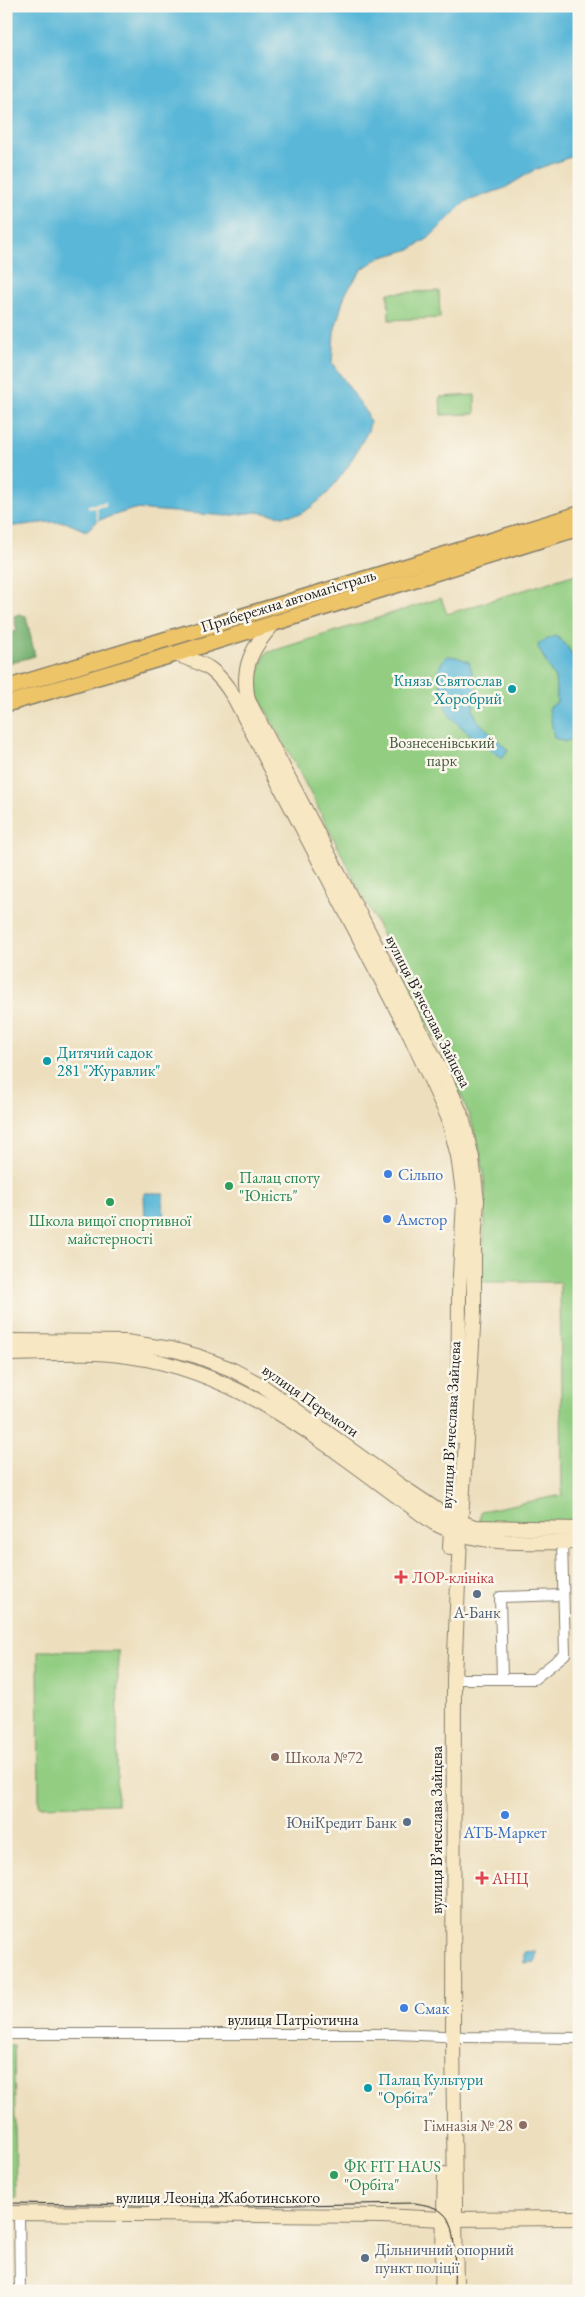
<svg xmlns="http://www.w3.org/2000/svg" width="585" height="2297" viewBox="0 0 585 2297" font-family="'EB Garamond',serif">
<rect width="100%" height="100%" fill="#fbf7ec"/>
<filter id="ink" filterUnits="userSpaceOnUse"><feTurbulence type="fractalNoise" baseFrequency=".02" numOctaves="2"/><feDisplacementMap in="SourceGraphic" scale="10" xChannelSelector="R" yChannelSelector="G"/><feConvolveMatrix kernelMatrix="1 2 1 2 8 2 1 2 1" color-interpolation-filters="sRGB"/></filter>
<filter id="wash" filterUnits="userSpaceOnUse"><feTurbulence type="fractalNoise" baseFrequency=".0096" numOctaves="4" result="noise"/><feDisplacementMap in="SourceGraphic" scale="20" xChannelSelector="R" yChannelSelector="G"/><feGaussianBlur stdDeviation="1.12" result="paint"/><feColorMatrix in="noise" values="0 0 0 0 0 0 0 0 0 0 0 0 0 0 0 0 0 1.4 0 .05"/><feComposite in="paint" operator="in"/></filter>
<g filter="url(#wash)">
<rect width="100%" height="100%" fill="#eddfbe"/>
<g fill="#92cd82" stroke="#57744f">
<polygon points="439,291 440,318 389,320 388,293"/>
<polygon points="475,395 475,414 441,415 440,397"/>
<path d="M579 573V1525H479L481 1511 562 1495 560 1282H481C483 1245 488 1205 483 1168 473 1103 431 1033 402 974 355 881 309 787 258 696L255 681 266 653 441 598 447 614Z"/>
<polygon points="38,1651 118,1651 117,1804 39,1806"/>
<polygon points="6,2045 14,2045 16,2198 6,2197"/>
</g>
<polygon fill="#75b070" stroke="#486646" points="19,614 26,616 35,656 6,664 6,634 17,631 14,616"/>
<g fill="#5ab7d8" stroke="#3b6a7a">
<polygon points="6,6 579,6 579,154 534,170 505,188 465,202 429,238 411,249 379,258 362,269 345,294 334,332 332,363 367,413 370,423 368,431 347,468 327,494 310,508 300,514 283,516 256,512 227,516 134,509 99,520 86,531 65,522 50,522 6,527"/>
<path d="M555 636C585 651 579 707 579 737L564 742 554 738 549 708 557 702 555 679 538 647 539 643Z"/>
<path d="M447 656 457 657 469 662C475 680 478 691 473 710L478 721 508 750 502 758C489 748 454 725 447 711 444 704 443 695 441 688 438 673 436 668 447 656Z"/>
<polygon points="144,1193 163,1193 164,1224 145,1224"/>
<polygon points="536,1951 535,1962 524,1963 524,1952"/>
</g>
<polygon fill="#eddfbe" points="106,502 106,506 97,507 99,523 98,525 95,508 88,508 88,505"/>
</g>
<g filter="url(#ink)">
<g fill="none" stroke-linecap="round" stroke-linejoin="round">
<defs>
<g id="street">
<polyline points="454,1679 534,1679 565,1654 562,1542"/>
<polyline points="502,1679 500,1597 563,1595"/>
<polyline points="6,2034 396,2034 464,2037 579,2038"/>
<polyline points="19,2213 20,2291"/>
</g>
<g id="secondary">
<path d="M274 623C252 647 241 667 248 700L446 1080 462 1117 472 1158 477 1201 474 1244V1312L460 1536 454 1679 453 2037 456 2291"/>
<path d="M175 654C208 665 217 669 235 699L410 1035 448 1117 458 1156 464 1200 459 1293 458 1436"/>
<polyline points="6,1341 126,1342 171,1349 197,1356 231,1369 261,1385 401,1486 452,1520 476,1527 579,1529"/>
<path d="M6 1354C46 1354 88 1350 128 1356 248 1372 338 1455 434 1523 477 1547 530 1542 579 1542"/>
<polyline points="450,1548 452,1515 456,1492"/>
<polyline points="6,2213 382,2216 443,2219 579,2218"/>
<polyline points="442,2291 445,2174"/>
</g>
<g id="primary">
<polyline points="6,688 579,514"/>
<polyline points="6,704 175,654 579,528"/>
</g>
</defs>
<use href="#street" stroke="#847e6d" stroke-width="12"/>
<use href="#secondary" stroke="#847e6d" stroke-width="16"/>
<use href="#primary" stroke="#847e6d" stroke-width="18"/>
<use href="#street" stroke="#fff" stroke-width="10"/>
<use href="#secondary" stroke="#f8e7c3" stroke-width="14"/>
<use href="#primary" stroke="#eec469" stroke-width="15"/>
<path stroke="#1c1c1c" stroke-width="1" d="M6 2203 233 2206 415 2203C425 2205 436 2206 444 2214 458 2226 454 2273 454 2291"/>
</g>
</g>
<g fill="#0f9aa8" stroke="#fbf7ec" stroke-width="2">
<circle cx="512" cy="689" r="5"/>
<circle cx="47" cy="1061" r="5"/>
<circle cx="368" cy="2088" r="5"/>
</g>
<g fill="#3f7fe0" stroke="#fbf7ec" stroke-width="2">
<circle cx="388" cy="1174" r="5"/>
<circle cx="387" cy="1219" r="5"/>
<circle cx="505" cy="1815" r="5"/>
<circle cx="404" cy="2008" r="5"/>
</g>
<g fill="#2e9e5b" stroke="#fbf7ec" stroke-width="2">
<circle cx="229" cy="1186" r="5"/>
<circle cx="110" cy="1202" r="5"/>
<circle cx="334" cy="2175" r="5"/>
</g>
<g fill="#e0444e" stroke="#fbf7ec" stroke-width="2">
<path d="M398.5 1569.5h5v5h5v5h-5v5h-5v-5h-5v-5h5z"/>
<path d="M479.5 1870.5h5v5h5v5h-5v5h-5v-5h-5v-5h5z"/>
</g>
<g fill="#5c6f8a" stroke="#fbf7ec" stroke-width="2">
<circle cx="477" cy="1594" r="5"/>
<circle cx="407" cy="1822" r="5"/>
<circle cx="365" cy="2258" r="5"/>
</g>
<g fill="#8d6e63" stroke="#fbf7ec" stroke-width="2">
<circle cx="275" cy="1757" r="5"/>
<circle cx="523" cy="2125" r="5"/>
</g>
<g text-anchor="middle" stroke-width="5" stroke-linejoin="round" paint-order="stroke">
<g font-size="16" fill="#1c1c1c" stroke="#fbf7ec">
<text transform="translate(288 600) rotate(-17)" y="6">Прибережна автомагістраль</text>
<text transform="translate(429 1011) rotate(63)" y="6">вулиця Вʼячеслава Зайцева</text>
<text transform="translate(311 1400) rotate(35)" y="6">вулиця Перемоги</text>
<text transform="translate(450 1425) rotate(-87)" y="6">вулиця Вʼячеслава Зайцева</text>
<text transform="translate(436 1830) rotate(-90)" y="6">вулиця Вʼячеслава Зайцева</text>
<text x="293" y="2025">вулиця Патріотична</text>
<text x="218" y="2203">вулиця Леоніда Жаботинського</text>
</g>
<g font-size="16" fill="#0d838f" stroke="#fbf7ec" text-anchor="start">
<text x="502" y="686" text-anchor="end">Князь Святослав<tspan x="502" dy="18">Хоробрий</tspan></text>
<text x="57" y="1058">Дитячий садок<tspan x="57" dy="18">281 "Журавлик"</tspan></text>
<text x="378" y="2085">Палац Культури<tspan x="378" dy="18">"Орбіта"</tspan></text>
</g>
<g font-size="16" fill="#455a40" stroke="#fbf7ec">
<text x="442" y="748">Вознесенівський<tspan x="442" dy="18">парк</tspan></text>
</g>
<g font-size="16" fill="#366cbe" stroke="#fbf7ec" text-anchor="start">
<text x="398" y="1180">Сільпо</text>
<text x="397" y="1225">Амстор</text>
<text x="505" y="1838" text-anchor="middle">АТБ-Маркет</text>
<text x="414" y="2014">Смак</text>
</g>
<g font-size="16" fill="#27864d" stroke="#fbf7ec" text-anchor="start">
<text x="239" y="1183">Палац споту<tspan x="239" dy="18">"Юність"</tspan></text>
<text x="110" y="1226" text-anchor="middle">Школа вищої спортивної<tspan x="110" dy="18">майстерності</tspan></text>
<text x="344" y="2172">ФК FIT HAUS<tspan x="344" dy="18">"Орбіта"</tspan></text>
</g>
<g font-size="16" fill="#be3a42" stroke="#fbf7ec" text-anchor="start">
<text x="412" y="1583">ЛОР-клініка</text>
<text x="492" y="1884">АНЦ</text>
</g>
<g font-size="16" fill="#4e5e75" stroke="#fbf7ec">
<text x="477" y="1618">А-Банк</text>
<text x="397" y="1828" text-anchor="end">ЮніКредит Банк</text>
<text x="375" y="2255" text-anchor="start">Дільничний опорний<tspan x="375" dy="18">пункт поліції</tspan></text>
</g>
<g font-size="16" fill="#785e54" stroke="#fbf7ec" text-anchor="start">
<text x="285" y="1763">Школа №72</text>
<text x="513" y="2131" text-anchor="end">Гімназія № 28</text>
</g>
</g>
<rect width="585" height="2297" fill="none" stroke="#fbf7ec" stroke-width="25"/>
</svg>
